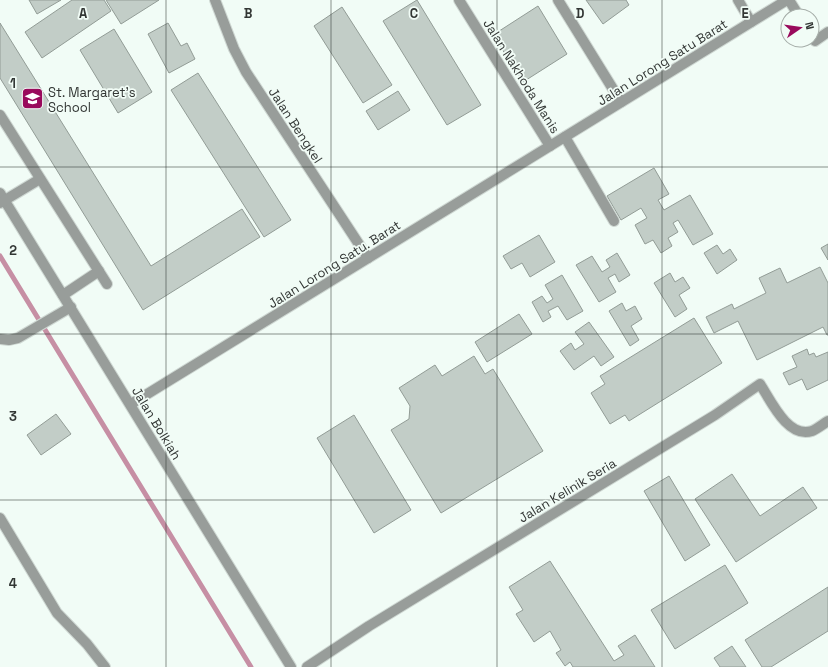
<svg xmlns="http://www.w3.org/2000/svg" width="828" height="667" viewBox="0 0 828 667" font-family="'Space Grotesk',sans-serif">
<rect width="100%" height="100%" fill="#f1fcf6"/>
<g fill="none" stroke-linecap="round" stroke-linejoin="round">
<polyline stroke="#c68fa4" stroke-width="5" points="0,256 251,667"/>
</g>
<g fill="#c2cdc7" stroke="#929c96">
<polygon points="29,0 61,0 37,14"/>
<polygon points="72,0 104,0 111,11 42,58 25,32"/>
<polygon points="106,0 159,0 121,24"/>
<polygon points="417,0 481,105 447,125 383,21"/>
<polygon points="586,0 626,0 629,5 603,24"/>
<polygon points="538,6 567,54 523,82 493,35"/>
<polygon points="342,7 392,85 363,103 314,26"/>
<polygon points="0,23 151,266 242,209 260,237 143,310 0,78"/>
<polygon points="168,23 181,46 187,43 195,59 169,73 148,34"/>
<polygon points="114,29 152,92 118,113 80,50"/>
<polygon points="198,73 291,220 264,237 171,90"/>
<polygon points="398,91 410,110 378,130 366,111"/>
<polygon points="654,168 669,194 658,200 664,210 690,195 713,234 693,245 678,220 673,223 678,232 668,238 672,246 661,253 653,240 645,244 635,225 647,218 641,208 621,220 607,196"/>
<polygon points="539,235 555,262 530,277 522,263 511,269 503,256"/>
<polygon points="828,244 828,260 821,248"/>
<polygon points="717,245 723,254 730,249 737,260 717,274 704,253"/>
<polygon points="617,253 630,275 619,282 615,274 608,278 616,292 599,302 576,265 592,256 602,272 610,267 606,260"/>
<polygon points="820,267 828,283 828,335 827,335 823,327 757,360 738,321 714,333 706,317 732,304 734,309 766,293 759,278 780,268 787,283"/>
<polygon points="670,273 675,282 683,277 690,288 679,295 687,309 675,317 654,283"/>
<polygon points="562,275 583,311 567,320 558,306 548,311 551,317 543,322 532,302 542,296 547,303 553,299 545,285"/>
<polygon points="622,303 626,311 635,306 642,319 631,326 639,340 630,346 609,311"/>
<polygon points="519,314 532,334 487,362 475,342"/>
<polygon points="694,318 722,363 629,421 625,415 610,424 591,393 605,384 600,376"/>
<polygon points="589,322 614,357 601,366 594,356 574,370 560,351 571,343 575,350 584,344 575,332"/>
<polygon points="807,349 809,355 814,353 816,357 828,352 828,380 807,390 802,379 789,385 783,373 797,367 792,356"/>
<polygon points="474,356 485,374 493,369 543,451 441,513 391,430 409,419 410,406 399,388 435,365 442,376"/>
<polygon points="56,414 71,434 41,455 27,435"/>
<polygon points="354,415 411,510 374,533 317,438"/>
<polygon points="732,474 760,516 803,487 817,508 736,562 695,499"/>
<polygon points="669,476 710,545 685,561 644,491"/>
<polygon points="550,561 614,661 624,655 618,646 635,635 655,667 573,667 570,662 565,666 556,653 561,650 550,631 534,642 516,614 523,610 509,587"/>
<polygon points="725,565 748,603 675,649 651,610"/>
<polygon points="828,587 828,631 771,667 762,667 745,640"/>
<polygon points="732,646 746,667 720,667 714,658"/>
</g>
<g fill="none" stroke-linecap="round" stroke-linejoin="round">
<defs>
<g id="minor">
<polyline points="215,0 234,49 246,72 368,258"/>
<polyline points="459,0 550,146"/>
<polyline points="558,0 621,102"/>
<polyline points="738,0 751,22"/>
<polyline points="789,0 799,16"/>
<polyline points="812,36 815,41 828,32"/>
<polyline points="0,115 107,284"/>
<polyline points="565,137 614,221"/>
<polyline points="0,193 291,667"/>
<polyline points="0,203 40,179"/>
<polyline points="63,295 99,271"/>
<polyline points="0,339 9,340 18,338 71,307"/>
<polyline points="131,404 787,0"/>
<polyline points="0,518 57,613 87,644 105,667"/>
<path d="M307 667 369 626 715 415 760 384C771 401 788 439 812 431 817 429 823 424 828 421"/>
</g>
</defs>
<use href="#minor" stroke="#cfd8d3" stroke-width="12"/>
<use href="#minor" stroke="#989d9a" stroke-width="10"/>
</g>
<path fill="none" stroke="#323634" stroke-width="1" stroke-opacity="0.55" d="M166 0V667M331 0V667M497 0V667M662 0V667M0 167H828M0 334H828M0 500H828"/>
<defs>
<symbol id="school-square" viewBox="-11 -11 22 22"><rect x="-9" y="-9" width="18" height="18" rx="4" fill="#990a5c" stroke="#f1fcf6"/><path d="M0-5L7-2L0 1L-7-2ZM-4 1L0 2.5L4 1V4Q0 6-4 4Z" fill="#fff"/></symbol>
</defs>
<g fill-rule="evenodd">
<use href="#school-square" x="20" y="86" width="25" height="25"/>
</g>
<g text-anchor="middle" stroke-width="3.5" stroke-linejoin="round" paint-order="stroke">
<g font-size="13" fill="#323634" stroke="#f1fcf6">
<text transform="translate(662 62) rotate(-32)" y="5">Jalan Lorong Satu Barat</text>
<text transform="translate(522 76) rotate(58)" y="5">Jalan Nakhoda Manis</text>
<text transform="translate(296 125) rotate(57)" y="5">Jalan Bengkel</text>
<text transform="translate(334 264) rotate(-32)" y="5">Jalan Lorong Satu. Barat</text>
<text transform="translate(157 423) rotate(59)" y="5">Jalan Bolkiah</text>
<text transform="translate(567 490) rotate(-31)" y="5">Jalan Kelinik Seria</text>
</g>
<g font-size="13" fill="#323634" stroke="#f1fcf6" text-anchor="start">
<text x="48" y="97">St. Margaret’s<tspan x="48" dy="15">School</tspan></text>
</g>
</g>
<g font-size="13" text-anchor="middle" font-weight="bold" fill="#323634" stroke="#f1fcf6" stroke-width="3.5" stroke-linejoin="round" paint-order="stroke">
<text x="83" y="18">A</text>
<text x="248" y="18">B</text>
<text x="414" y="18">C</text>
<text x="580" y="18">D</text>
<text x="745" y="18">E</text>
<text x="13" y="88">1</text>
<text x="13" y="255">2</text>
<text x="13" y="421">3</text>
<text x="13" y="588">4</text>
</g>
<g transform="translate(800 28) rotate(77)"><circle r="19" fill="#f1fcf6" stroke="#a5ada8"/>
<path d="M0-3L7 15L0 10L-7 15Z" fill="#990a5c"/>
<text y="-6" font-size="11" font-weight="bold" text-anchor="middle" fill="#323634">N</text>
</g>
</svg>
